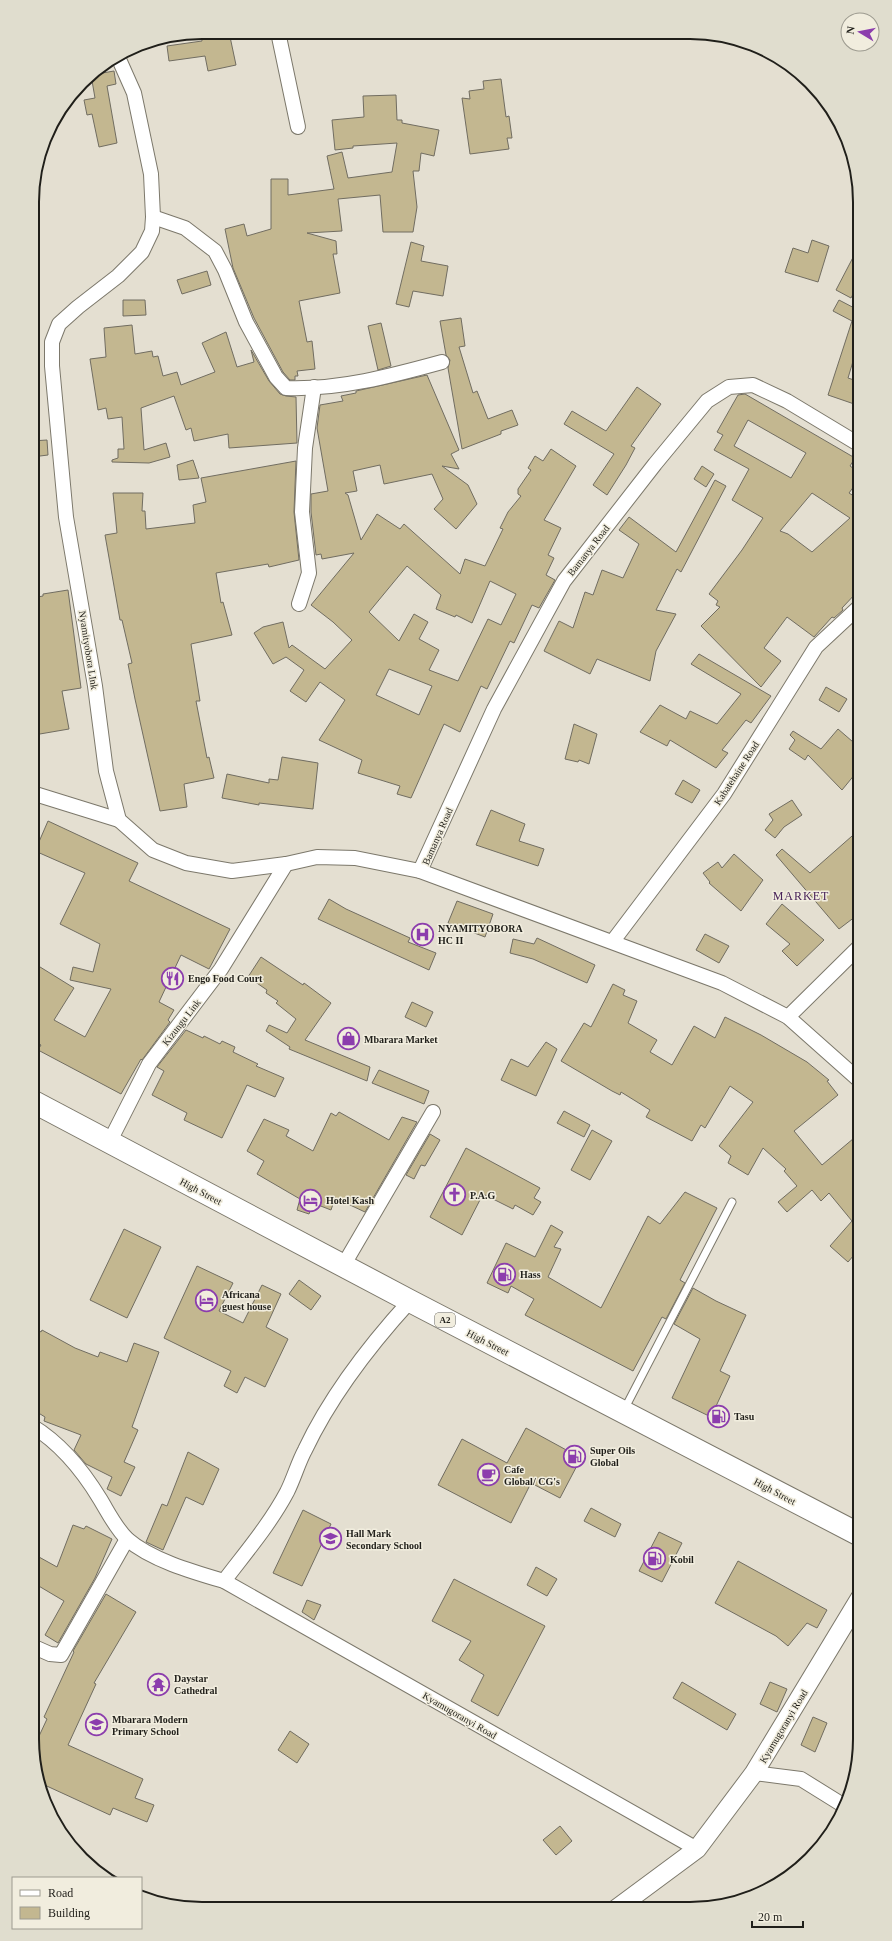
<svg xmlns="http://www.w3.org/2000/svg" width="892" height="1941" viewBox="0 0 892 1941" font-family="Georgia,serif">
<rect width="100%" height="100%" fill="#e4dfd1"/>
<g fill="#c3b790" stroke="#716d61" fill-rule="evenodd">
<polygon points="201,32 229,32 236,65 208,71 205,56 169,61 167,46 202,41"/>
<polygon points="114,71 116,84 107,86 117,143 99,147 92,114 87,115 84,100 95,98 91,75"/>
<polygon points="501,79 506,117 509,116 512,138 507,138 509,149 470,154 462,98 470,99 469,91 484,89 483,81"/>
<polygon points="396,95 397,120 402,120 402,123 439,130 434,156 421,153 419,171 413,171 417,207 413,232 383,232 380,195 338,199 342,231 307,233 336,241 337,254 333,254 340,293 299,301 307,342 312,341 315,369 297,371 298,376 295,376 295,380 290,380 283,372 254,318 233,268 225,229 244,224 247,236 271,229 271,179 288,179 288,195 334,189 327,156 342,152 348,178 392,172 397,143 353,146 353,148 335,150 332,120 364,117 363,96"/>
<polygon points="812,240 829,246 818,282 785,272 793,248 808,253"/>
<polygon points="411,242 424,246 421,261 448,266 443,296 413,291 409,307 396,304"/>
<polygon points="860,244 860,281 851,298 836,290"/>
<polygon points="207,271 211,285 182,294 177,280"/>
<polygon points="123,300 145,300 146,315 123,316"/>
<polygon points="839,300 860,311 860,349 857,348 848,378 860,382 860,406 828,395 852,321 833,311"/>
<polygon points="461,318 465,346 459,347 473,393 477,391 488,419 512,410 518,425 501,431 501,434 462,449 448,368 450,360 446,355 440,321"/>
<polygon points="381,323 391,366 378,370 368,326"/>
<polygon points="132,325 135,354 152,351 153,357 158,356 163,376 177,372 181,385 215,372 202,343 226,332 237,367 254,362 251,350 269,381 280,394 286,396 296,397 297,443 229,448 228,434 194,441 191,428 186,430 174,396 141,408 144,450 166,443 170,457 149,463 112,462 112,460 118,458 118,449 124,449 122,417 108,419 106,408 98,410 90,359 106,357 104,328"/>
<path d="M427 375 459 450 451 454 459 469 442 466 468 485 477 504 456 529 434 509 443 499 432 474 384 484 380 465 353 471 357 491 345 493 348 495 361 540 377 514 400 529 404 524 460 574 465 559 485 566 503 529 500 528 508 512 521 496 518 494V489L531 470 528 468 535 456 543 461 551 449 576 466 544 520 561 528 548 555 554 558 546 575 555 580 539 608 532 605 514 643 510 641 487 689 481 686 460 732 444 724 411 798 397 794 400 786 358 773 362 760 319 740 345 700 320 682 306 702 290 691 304 670 286 657 273 664 254 633 263 627 283 622 289 648 292 645 325 669 352 640 333 622 311 605 354 553 322 559 321 554 316 555 311 512V494L328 491 317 428 320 405 343 401 341 396 356 393V391ZM407 566 441 595 436 609 455 617 456 615 472 623 490 581 516 594 501 625 488 619 458 681 429 670 439 650 419 639 428 622 414 614 399 641 369 612ZM389 669 432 686 419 715 376 695Z"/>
<polygon points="637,387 661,404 631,446 635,448 626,465 607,495 593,485 614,454 564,424 572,411 606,431"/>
<path d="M745 394 855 458 850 466 860 473V478L849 493 860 500V578L853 586 858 591 842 608 843 610 834 618 832 617 814 637 787 617 764 648 781 661 761 687 701 626 720 607 716 605 718 601 709 594 742 550 763 518 732 500 749 469 714 450 723 435 717 432 738 395ZM748 420 806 453 791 478 734 446ZM812 493 850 518 812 552 788 534 780 531Z"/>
<polygon points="47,440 48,455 32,457 32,441"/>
<polygon points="193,460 199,478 179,480 177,465"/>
<polygon points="296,461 294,512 299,560 269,567 268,564 216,573 221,603 223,602 232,635 191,644 200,701 196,701 207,758 209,757 214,778 184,784 187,807 160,811 135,699 128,664 132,663 122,620 120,620 105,535 117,533 113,493 143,493 142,511 145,511 146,529 195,523 193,505 206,502 201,478"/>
<polygon points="702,466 714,474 706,487 694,479"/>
<polygon points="715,480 726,486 681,572 677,569 656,610 676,614 656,651 650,681 597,659 590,674 544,651 559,621 573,628 585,592 593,595 602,570 623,578 639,544 619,530 629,517 676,552"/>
<polygon points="68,590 81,688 62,691 69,729 34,735 32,598 43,596 43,594"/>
<polygon points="699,654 771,696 751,723 746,720 722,750 728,753 716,768 670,740 667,746 640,732 660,705 686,719 690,711 717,724 741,694 691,664"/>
<polygon points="826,687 847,699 839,712 819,700"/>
<polygon points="574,724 597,734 589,764 579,760 578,762 565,759"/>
<polygon points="838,729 860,748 860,768 842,790 808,755 805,760 789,749 795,740 790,735 793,731 821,749"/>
<polygon points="282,757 318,763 313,809 259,803 259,805 222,798 227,774 269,783 269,779 278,780"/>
<polygon points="683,780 700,790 692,803 675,794"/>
<polygon points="792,800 802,815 784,827 775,838 765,830 773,820 769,814"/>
<polygon points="491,810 525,824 519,841 544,849 538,866 476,845"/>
<polygon points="48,821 138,863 129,881 230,929 209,969 181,955 159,1002 174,1010 168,1020 170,1022 142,1060 141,1059 121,1094 38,1050 41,1045 32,1040 32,962 74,988 54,1020 85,1037 111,989 70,980 73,967 93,972 100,944 60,924 85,873 35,851"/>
<polygon points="860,829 860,913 839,929 776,855 782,849 810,873"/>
<polygon points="734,854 763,880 741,911 709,883 710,882 703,873 718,862 722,868"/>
<polygon points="329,899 346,909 410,938 408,942 436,953 429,970 318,919"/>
<polygon points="457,901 493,914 485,937 448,923"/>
<polygon points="782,904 824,940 797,966 782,951 790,944 766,924"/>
<polygon points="705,934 729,946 719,963 696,950"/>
<polygon points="537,938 595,965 587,983 533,959 510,953 513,939 534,944"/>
<polygon points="261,957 303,985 304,983 331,1003 305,1040 370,1067 367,1081 289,1049 290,1047 266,1031 269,1025 287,1033 296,1019 276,1003 278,1001 266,993 267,990 248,977"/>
<polygon points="613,984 625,990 623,995 637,1001 628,1023 657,1040 650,1052 672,1065 694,1026 715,1038 725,1017 761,1035 807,1062 829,1080 827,1081 838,1095 794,1131 822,1165 860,1133 860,1248 848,1262 830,1246 852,1221 829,1193 821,1201 812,1190 787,1212 778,1202 797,1186 784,1171 786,1169 763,1148 748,1175 728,1163 731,1156 719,1146 753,1102 730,1086 705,1128 701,1125 692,1141 646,1117 650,1110 621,1092 620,1095 612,1091 561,1061 584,1023 591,1027"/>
<polygon points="412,1002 433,1012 426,1027 405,1017"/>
<polygon points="186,1030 203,1038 204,1036 220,1044 222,1041 235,1047 233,1052 258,1064 256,1066 284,1078 275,1097 247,1085 222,1138 184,1120 187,1113 152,1095 164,1071 157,1067"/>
<polygon points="546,1042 557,1049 536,1096 501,1080 511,1059 528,1067"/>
<polygon points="379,1070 429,1091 424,1104 372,1083"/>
<polygon points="564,1111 590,1125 584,1137 557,1123"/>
<polygon points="339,1112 389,1140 402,1117 417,1122 365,1212 335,1198 331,1210 313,1203 309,1214 297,1210 300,1199 257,1174 264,1161 247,1151 264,1119 289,1130 286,1136 313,1151 331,1113 336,1116"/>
<polygon points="592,1130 612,1141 590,1180 571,1170"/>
<polygon points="430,1134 440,1140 425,1166 421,1165 414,1179 406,1175"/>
<polygon points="466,1148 540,1188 534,1198 541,1202 533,1215 515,1205 513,1209 483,1194 462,1235 430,1217"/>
<polygon points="685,1192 717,1208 680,1280 685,1283 666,1319 662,1317 633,1371 525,1315 534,1299 511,1286 508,1293 487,1283 506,1243 535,1257 551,1225 563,1232 554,1247 561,1249 548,1277 601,1308 648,1216 660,1224"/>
<polygon points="124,1229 161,1247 127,1318 90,1300"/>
<polygon points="197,1266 233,1283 219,1311 243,1323 262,1285 281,1294 266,1327 288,1339 265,1387 245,1377 237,1393 224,1386 231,1371 164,1338"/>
<polygon points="299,1280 321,1296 311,1310 289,1294"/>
<polygon points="693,1288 716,1301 746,1315 720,1371 730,1376 711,1417 672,1398 700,1339 674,1324"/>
<polygon points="32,1326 41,1332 42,1330 75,1348 98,1357 100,1352 127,1362 134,1343 159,1352 132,1427 138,1430 124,1462 135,1467 121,1496 107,1489 112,1477 86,1464 74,1450 81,1435 44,1421 45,1417 32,1409"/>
<polygon points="526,1428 581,1458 560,1498 531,1483 511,1523 438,1485 462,1439 507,1463"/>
<polygon points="188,1452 219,1469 203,1505 186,1497 163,1550 146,1542 162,1504 167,1506"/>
<polygon points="591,1508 621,1524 615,1537 584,1521"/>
<polygon points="303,1510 331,1524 302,1586 273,1573"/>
<polygon points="73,1525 84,1529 86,1526 112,1539 95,1578 58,1643 45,1635 64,1601 32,1582 32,1569 39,1557 57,1567"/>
<polygon points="659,1532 682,1543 662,1582 639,1571"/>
<polygon points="738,1561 827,1610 817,1628 807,1623 788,1646 776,1636 715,1603"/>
<polygon points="536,1567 557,1579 547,1596 527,1585"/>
<polygon points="454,1579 545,1626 498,1716 471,1701 484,1675 459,1660 471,1641 432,1621"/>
<polygon points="106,1594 136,1612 94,1683 96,1684 68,1745 143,1779 135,1798 154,1805 147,1822 113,1808 110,1815 38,1782 33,1749 47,1719 44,1717 74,1652 73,1651"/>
<polygon points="307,1600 321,1605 314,1620 302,1612"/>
<polygon points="682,1682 736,1714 727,1730 673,1698"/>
<polygon points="770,1682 787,1689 777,1712 760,1704"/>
<polygon points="813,1717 827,1723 815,1752 801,1745"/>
<polygon points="290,1731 309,1744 297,1763 278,1750"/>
<polygon points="560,1826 572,1841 556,1855 543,1840"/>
</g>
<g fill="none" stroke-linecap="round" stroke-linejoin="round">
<defs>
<polyline id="service" points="624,1410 732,1202"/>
<g id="minor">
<polyline points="278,32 298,127"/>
<polyline points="118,57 134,93 151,174 153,217 152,231 142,252 118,276 78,307 59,324 52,342 52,366 66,517 95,686 106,771 119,820 153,850 186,863 232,871 286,864 317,857 355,858 420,871 722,983 788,1017 860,1081"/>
<path d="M153 217 185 228 215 251 225 270 246 322 276 377 286 388C339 390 391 376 442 362"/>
<polyline points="299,604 309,573 302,512 305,448 314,387"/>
<polyline points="32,793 119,820"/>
<polyline points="420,871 494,709 564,581 655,464 707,401 729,387 753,385 787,401 860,445"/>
<polyline points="613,941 724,794 816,647 860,606"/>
<polyline points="788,1017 860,946"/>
<polyline points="109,1143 149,1064 221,969 286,864"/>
<polyline points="343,1266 433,1112"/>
<path d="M32 1426C60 1443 83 1471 100 1499 108 1512 115 1527 127 1539 151 1560 193 1572 224 1581L697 1849"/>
<path d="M224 1581C246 1552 270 1524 287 1492 294 1478 298 1463 305 1450 331 1395 369 1346 410 1301"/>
<polyline points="32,1646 50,1654 61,1655 127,1539"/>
<polyline points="754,1773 801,1779 846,1807"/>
</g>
<polyline id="tertiary" points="616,1909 697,1849 754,1773 860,1598"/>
<polyline id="primary" points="32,1101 410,1301 860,1535"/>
</defs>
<use href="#service" stroke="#7c786b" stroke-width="9"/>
<use href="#minor" stroke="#7c786b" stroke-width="16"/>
<use href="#tertiary" stroke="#7c786b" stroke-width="20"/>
<use href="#primary" stroke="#7c786b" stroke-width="24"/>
<use href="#service" stroke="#fff" stroke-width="7"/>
<use href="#minor" stroke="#fff" stroke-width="14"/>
<use href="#tertiary" stroke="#fff" stroke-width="18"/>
<use href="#primary" stroke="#fff" stroke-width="22"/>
</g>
<defs>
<symbol id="hospital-ring" viewBox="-11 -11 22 22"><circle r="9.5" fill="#f1edde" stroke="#8c3dad" stroke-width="1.5"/><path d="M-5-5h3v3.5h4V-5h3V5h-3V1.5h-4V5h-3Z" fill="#8c3dad"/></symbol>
<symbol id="restaurant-ring" viewBox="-11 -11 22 22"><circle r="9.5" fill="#f1edde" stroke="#8c3dad" stroke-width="1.5"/><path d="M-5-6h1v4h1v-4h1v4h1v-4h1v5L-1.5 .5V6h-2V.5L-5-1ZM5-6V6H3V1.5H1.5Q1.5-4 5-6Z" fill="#8c3dad"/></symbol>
<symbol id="shop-ring" viewBox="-11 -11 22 22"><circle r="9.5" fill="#f1edde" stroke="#8c3dad" stroke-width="1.5"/><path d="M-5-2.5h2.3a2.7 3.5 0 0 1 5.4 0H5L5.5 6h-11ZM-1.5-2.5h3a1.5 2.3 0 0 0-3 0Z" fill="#8c3dad"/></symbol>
<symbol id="church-ring" viewBox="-11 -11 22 22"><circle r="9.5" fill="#f1edde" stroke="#8c3dad" stroke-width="1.5"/><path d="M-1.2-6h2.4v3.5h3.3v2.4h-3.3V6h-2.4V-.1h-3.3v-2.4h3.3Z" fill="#8c3dad"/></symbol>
<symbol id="hotel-ring" viewBox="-11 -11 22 22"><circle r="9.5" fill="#f1edde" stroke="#8c3dad" stroke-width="1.5"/><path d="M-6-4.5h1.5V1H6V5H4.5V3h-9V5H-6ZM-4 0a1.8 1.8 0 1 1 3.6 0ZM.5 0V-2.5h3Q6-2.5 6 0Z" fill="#8c3dad"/></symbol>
<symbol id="fuel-ring" viewBox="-11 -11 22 22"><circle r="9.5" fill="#f1edde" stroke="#8c3dad" stroke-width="1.5"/><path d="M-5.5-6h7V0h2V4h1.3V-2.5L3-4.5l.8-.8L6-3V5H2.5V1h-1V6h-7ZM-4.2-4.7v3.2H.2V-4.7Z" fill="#8c3dad"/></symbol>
<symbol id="cafe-ring" viewBox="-11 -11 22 22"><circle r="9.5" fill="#f1edde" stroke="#8c3dad" stroke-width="1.5"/><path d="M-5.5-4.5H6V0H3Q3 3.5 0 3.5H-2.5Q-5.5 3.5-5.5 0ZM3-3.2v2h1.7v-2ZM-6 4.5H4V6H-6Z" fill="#8c3dad"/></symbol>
<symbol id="school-ring" viewBox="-11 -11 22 22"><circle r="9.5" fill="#f1edde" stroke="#8c3dad" stroke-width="1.5"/><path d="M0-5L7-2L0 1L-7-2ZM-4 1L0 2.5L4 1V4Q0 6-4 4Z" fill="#8c3dad"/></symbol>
<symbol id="temple-ring" viewBox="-11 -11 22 22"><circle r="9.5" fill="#f1edde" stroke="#8c3dad" stroke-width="1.5"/><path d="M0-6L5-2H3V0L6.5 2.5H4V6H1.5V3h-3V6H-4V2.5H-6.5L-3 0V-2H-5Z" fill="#8c3dad"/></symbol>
</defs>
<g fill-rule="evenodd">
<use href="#hospital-ring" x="410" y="922" width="25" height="25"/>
<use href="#restaurant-ring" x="160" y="966" width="25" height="25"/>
<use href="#shop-ring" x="336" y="1026" width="25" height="25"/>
<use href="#church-ring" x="442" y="1182" width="25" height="25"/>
<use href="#hotel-ring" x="298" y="1188" width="25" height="25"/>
<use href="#fuel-ring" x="492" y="1262" width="25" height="25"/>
<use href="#hotel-ring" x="194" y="1288" width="25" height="25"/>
<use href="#fuel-ring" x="706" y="1404" width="25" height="25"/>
<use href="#fuel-ring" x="562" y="1444" width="25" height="25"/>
<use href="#cafe-ring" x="476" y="1462" width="25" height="25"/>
<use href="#school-ring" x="318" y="1526" width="25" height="25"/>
<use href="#fuel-ring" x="642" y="1546" width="25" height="25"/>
<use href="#temple-ring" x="146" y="1672" width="25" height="25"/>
<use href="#school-ring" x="84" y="1712" width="25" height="25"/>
</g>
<g text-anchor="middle" stroke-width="3" stroke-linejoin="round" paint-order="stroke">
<rect fill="#f1edde" stroke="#5f5d55" stroke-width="1" x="435" y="1313" width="20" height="14" rx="3"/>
<g font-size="9" font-weight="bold" fill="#201f1a">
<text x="445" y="1323">A2</text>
</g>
<g font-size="10" fill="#201f1a" stroke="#f1edde">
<text transform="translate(588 550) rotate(-52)" y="4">Bamanya Road</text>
<text transform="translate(89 650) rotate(81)" y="4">Nyamityobora LInk</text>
<text transform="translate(736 773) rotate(-57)" y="4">Kabatehaine Road</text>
<text transform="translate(437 836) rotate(-66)" y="4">Bamanya Road</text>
<text transform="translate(181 1022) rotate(-52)" y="4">Kizungu Link</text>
<text transform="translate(201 1191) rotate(28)" y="4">High Street</text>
<text transform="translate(488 1342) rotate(27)" y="4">High Street</text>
<text transform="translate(775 1491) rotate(28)" y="4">High Street</text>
<text transform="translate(460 1715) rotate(30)" y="4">Kyamugoranyi Road</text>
<text transform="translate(783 1726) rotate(-59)" y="4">Kyamugoranyi Road</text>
</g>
<g font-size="10" font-weight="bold" fill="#201f1a" stroke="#f1edde" text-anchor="start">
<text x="438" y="932">NYAMITYOBORA<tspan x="438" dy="12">HC II</tspan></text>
<text x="188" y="982">Engo Food Court</text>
<text x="364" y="1043">Mbarara Market</text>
<text x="470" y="1199">P.A.G</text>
<text x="326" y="1204">Hotel Kash</text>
<text x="520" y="1278">Hass</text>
<text x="222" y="1298">Africana<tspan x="222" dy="12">guest house</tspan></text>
<text x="734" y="1420">Tasu</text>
<text x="590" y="1454">Super Oils<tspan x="590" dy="12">Global</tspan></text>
<text x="504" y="1473">Cafe<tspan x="504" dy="12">Global/ CG's</tspan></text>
<text x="346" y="1537">Hall Mark<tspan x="346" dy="12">Secondary School</tspan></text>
<text x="670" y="1563">Kobil</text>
<text x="174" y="1682">Daystar<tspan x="174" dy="12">Cathedral</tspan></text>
<text x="112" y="1723">Mbarara Modern<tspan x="112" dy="12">Primary School</tspan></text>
</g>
<g font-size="12" letter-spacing="1" fill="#492359" stroke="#f1edde">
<text x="801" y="900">MARKET</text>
</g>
</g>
<path d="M0 0H892V1941H0ZM202 39H690A163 163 0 0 1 853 202V1739A163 163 0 0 1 690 1902H202A163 163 0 0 1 39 1739V202A163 163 0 0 1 202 39Z" fill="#e0ddce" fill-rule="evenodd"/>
<path fill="none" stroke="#201f1a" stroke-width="2" d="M202 39H690A163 163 0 0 1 853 202V1739A163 163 0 0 1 690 1902H202A163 163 0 0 1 39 1739V202A163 163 0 0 1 202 39Z"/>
<rect x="12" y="1877" width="130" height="52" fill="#f1edde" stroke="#9d9b90"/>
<rect x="20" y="1890" width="20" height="6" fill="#ffffff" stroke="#9d9b90"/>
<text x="48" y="1897" font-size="12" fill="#201f1a">Road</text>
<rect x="20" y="1907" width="20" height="12" fill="#c3b790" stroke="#9d9b90"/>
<text x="48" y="1917" font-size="12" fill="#201f1a">Building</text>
<g transform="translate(860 32) rotate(280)"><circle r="19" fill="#f1edde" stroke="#9d9b90"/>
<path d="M0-3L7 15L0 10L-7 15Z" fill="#8c3dad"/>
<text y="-6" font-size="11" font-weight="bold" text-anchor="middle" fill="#201f1a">N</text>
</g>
<path d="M752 1921v6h51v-6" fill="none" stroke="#201f1a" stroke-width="2"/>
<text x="758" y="1921" font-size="12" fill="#201f1a" stroke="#f1edde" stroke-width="3" paint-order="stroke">20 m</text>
</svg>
